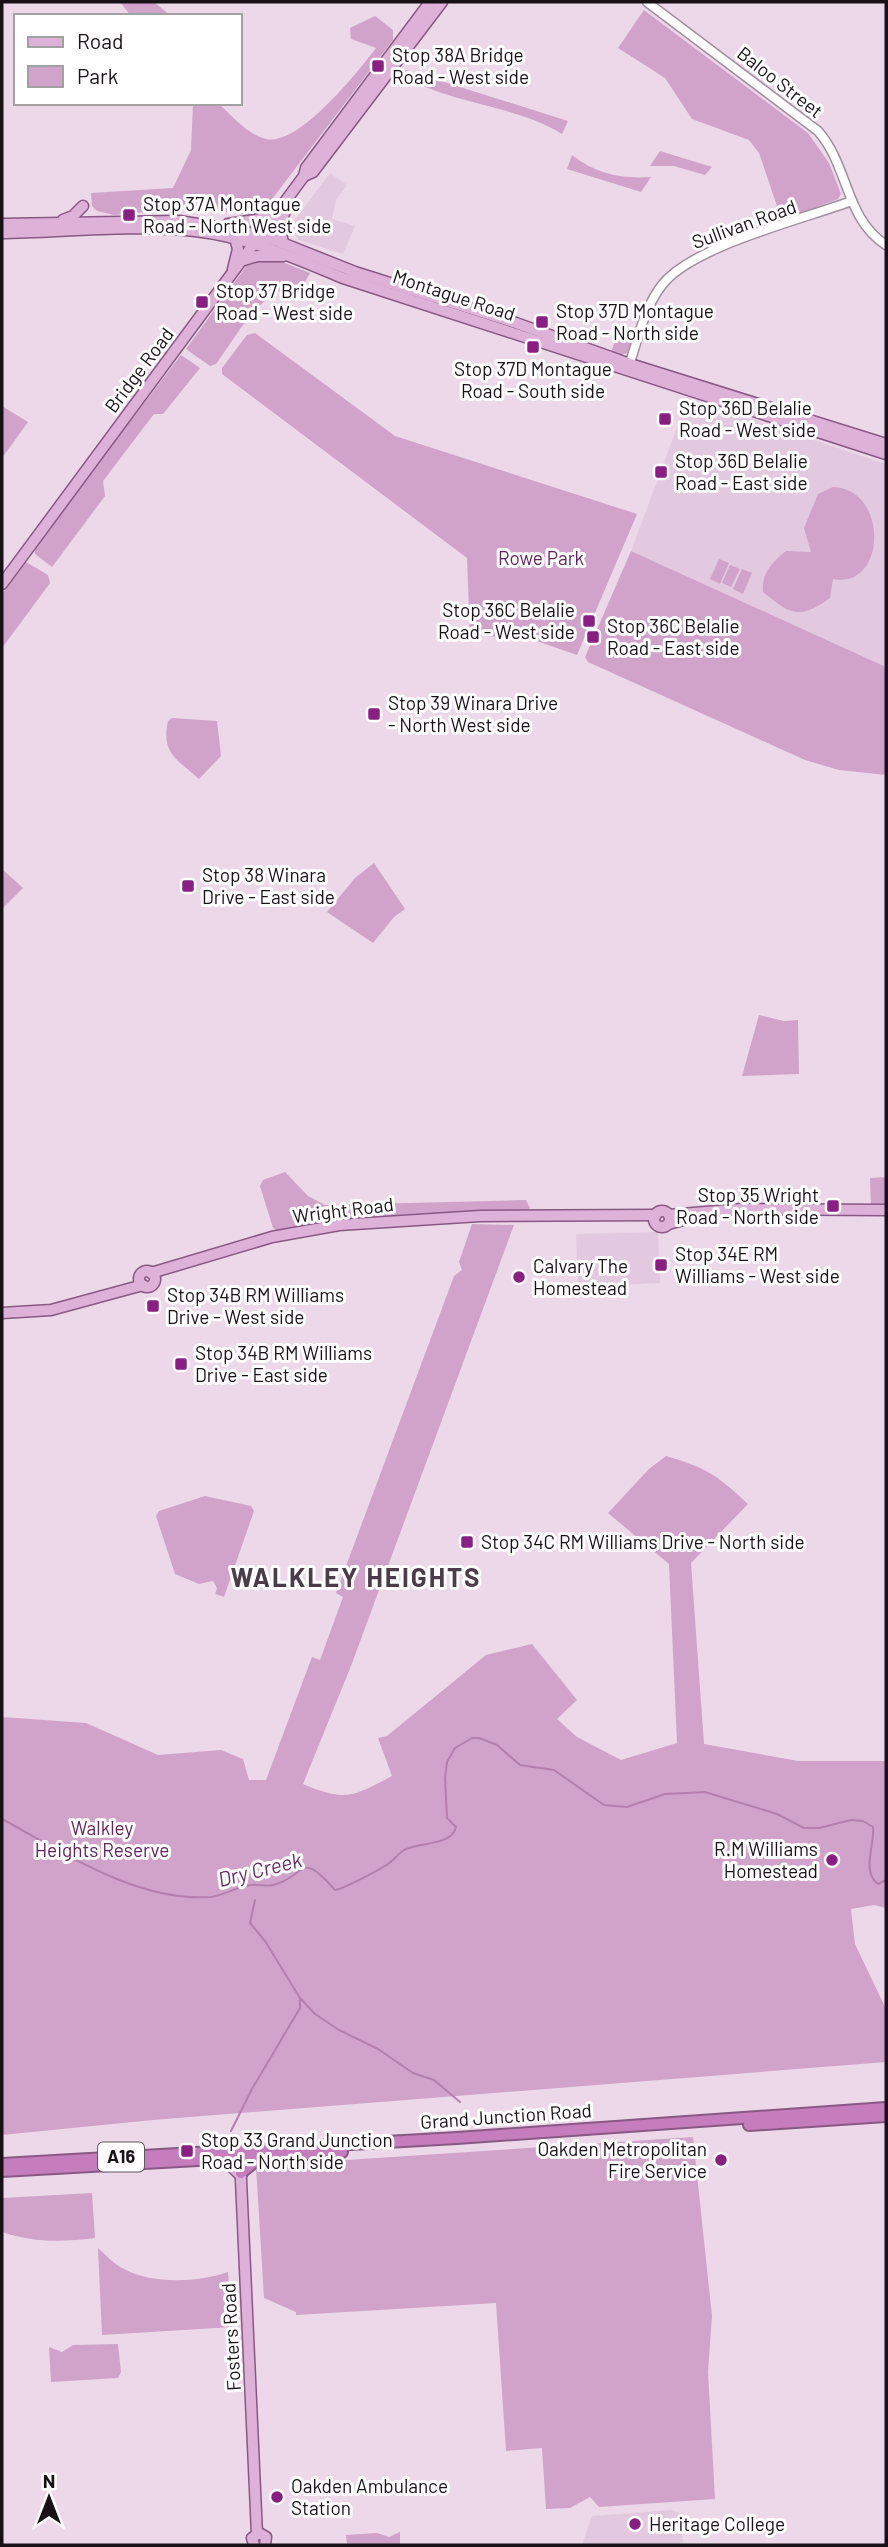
<svg xmlns="http://www.w3.org/2000/svg" width="888" height="2547" viewBox="0 0 888 2547" font-family="Barlow,sans-serif">
<rect width="100%" height="100%" fill="#ecd8e9"/>
<g fill="#e3c9df">
<polygon points="330,173 347,185 336,200 332,219 355,226 343,254 299,240 292,230 294,221"/>
<polygon points="688,398 886,464 886,667 631,551"/>
<polygon points="658,1232 660,1283 578,1287 576,1234"/>
<polygon points="673,2510 681,2514 683,2545 582,2545 592,2516"/>
</g>
<g fill="#d1a3cb">
<polygon points="120,2 154,2 171,16 131,16"/>
<polygon points="644,10 808,133 829,163 841,194 838,199 785,219 780,215 759,153 749,140 692,119 665,78 618,48"/>
<path d="M375 16 393 30V40L260 215 179 209 114 215 97 211 92 206 91 193 173 188 191 150 193 103H218C231 115 248 135 266 139 298 147 358 72 376 48L351 39 350 28Z"/>
<path d="M406 70 568 121 562 134C514 104 451 105 402 75Z"/>
<polygon points="660,151 712,167 705,175 674,166 650,166"/>
<path d="M572 155C596 174 621 179 651 177L641 192 567 169Z"/>
<path d="M265 260 280 261 310 273 305 282C258 291 243 327 216 364L210 366 186 349 247 265Z"/>
<polygon points="255,333 395,436 637,514 577,655 525,637 470,636 467,558 222,374 222,368 247,335"/>
<polygon points="630,337 633,338 627,353 619,356 611,352 616,339 623,341"/>
<polygon points="181,355 200,368 163,414 154,414 103,481 105,496 52,567 35,554 34,547"/>
<polygon points="2,406 28,422 2,458"/>
<path d="M833 487C888 488 888 589 833 579L830 598C799 620 791 615 763 592 761 574 772 562 786 551L811 552 804 528 818 494Z"/>
<polygon points="631,551 886,667 886,775 839,770 805,760 588,662 585,657"/>
<polygon points="719,559 729,563 720,584 710,579"/>
<polygon points="26,562 48,575 50,583 2,648 2,594"/>
<polygon points="730,565 740,569 731,587 722,583"/>
<polygon points="742,569 752,573 743,594 733,589"/>
<path d="M172 718 217 721 221 756 199 779C177 759 161 754 168 721Z"/>
<polygon points="374,863 405,909 394,917 373,943 327,912 355,878"/>
<polygon points="2,869 23,888 3,908 2,908"/>
<polygon points="759,1015 784,1021 798,1020 799,1074 742,1076"/>
<polygon points="285,1172 308,1196 325,1205 526,1200 530,1208 525,1213 357,1218 278,1231 273,1228 260,1186 263,1180"/>
<polygon points="886,1177 886,1205 871,1206 870,1178"/>
<path d="M472 1224 514 1225 351 1666 303 1784C346 1802 352 1797 392 1776L378 1738 387 1736 486 1655 532 1644 577 1700 557 1719 577 1737 621 1760 677 1743 669 1564 608 1513 649 1469 666 1456C707 1468 717 1475 748 1504L691 1563 704 1744 798 1761H886V1908L874 1905 851 1909 855 1944 886 2009V2062L153 2120 2 2135V1717L86 1723 158 1755 221 1750 243 1759 249 1780H266L312 1657 320 1660 343 1597 336 1593 454 1276 462 1270 459 1262Z"/>
<polygon points="205,1496 251,1506 254,1511 224,1597 215,1594 217,1588 213,1581 199,1584 175,1574 156,1516 159,1511"/>
<polygon points="693,2137 712,2316 708,2372 715,2499 599,2507 590,2497 570,2508 546,2509 542,2448 506,2451 496,2303 296,2315 296,2312 264,2298 256,2166"/>
<path d="M92 2193 95 2238C62 2242 34 2243 2 2232V2198Z"/>
<path d="M98 2248C106 2255 115 2265 124 2269 154 2285 199 2282 228 2272L232 2327 102 2335Z"/>
<polygon points="118,2344 121,2372 118,2378 51,2382 49,2347 62,2352 73,2345"/>
<polygon points="400,2532 400,2545 347,2545 346,2535 377,2533 389,2537"/>
</g>
<g fill="none" stroke-linecap="round" stroke-linejoin="round">
<g stroke="#b47fad" stroke-width="2">
<path d="M2 1819C65 1853 136 1902 211 1897 225 1895 238 1886 252 1885 259 1884 266 1887 273 1885 307 1877 298 1848 335 1890 341 1890 381 1869 388 1864 394 1860 398 1854 404 1850 419 1842 452 1846 456 1827L447 1818 445 1778 447 1762 455 1748 472 1738H479L497 1745 520 1765 554 1770 604 1805 627 1807 665 1794 705 1792 777 1814 804 1828H819L851 1820 863 1821 873 1827C875 1845 861 1871 878 1884L886 1880"/>
<polyline points="301,1999 315,2014 339,2030 378,2049 413,2073 434,2080 460,2102"/>
<polyline points="231,2131 252,2089 300,2008 300,1998 265,1941 250,1923 255,1900"/>
</g>
<defs>
<g id="minor">
<path d="M647 2 818 131C849 166 845 219 886 245"/>
<path d="M628 369C637 342 644 308 662 285 692 246 803 219 852 201"/>
</g>
<g id="major">
<polyline points="304,176 313,172 442,2"/>
<polyline points="63,220 73,216 83,206"/>
<polyline points="2,224 179,221 241,231 277,241 355,272 516,323 630,364 886,444"/>
<polyline points="228,224 274,217"/>
<path d="M2 233C63 232 135 224 195 231 248 237 295 258 343 278L886 454"/>
<polyline points="283,243 280,228 286,207"/>
<polyline points="244,260 257,256 284,256"/>
<polyline points="233,269 238,249 235,238"/>
<polyline points="2,584 304,176 306,168 430,2"/>
<circle cx="662" cy="1219" r="8"/>
<polyline points="669,1215 742,1209 886,1210"/>
<polyline points="668,1224 700,1216"/>
<circle cx="147" cy="1279" r="8"/>
<polyline points="151,1273 272,1237 339,1225 480,1216 656,1215"/>
<polyline points="2,1313 51,1310 143,1285"/>
<polyline points="240,2158 257,2534"/>
<polyline points="215,2160 230,2165 241,2176"/>
<polyline points="254,2545 252,2538 259,2533 266,2537 265,2545"/>
</g>
<g id="highway">
<polyline points="749,2125 886,2116"/>
<polyline points="2,2164 457,2138 886,2108"/>
<polyline points="2,2171 342,2152"/>
<polyline points="241,2173 260,2157"/>
</g>
</defs>
<use href="#minor" stroke="#a18f9f" stroke-width="11"/>
<use href="#major" stroke="#895884" stroke-width="13"/>
<use href="#highway" stroke="#895884" stroke-width="14"/>
<use href="#minor" stroke="#fff" stroke-width="8"/>
<use href="#major" stroke="#ddb1d8" stroke-width="10"/>
<use href="#highway" stroke="#c67dbe" stroke-width="10"/>
</g>
<g fill="#891e83" stroke="#fff" stroke-width="2.5">
<rect x="371" y="59" width="14" height="14" rx="3.5"/>
<rect x="122" y="208" width="14" height="14" rx="3.5"/>
<rect x="195" y="295" width="14" height="14" rx="3.5"/>
<rect x="535" y="315" width="14" height="14" rx="3.5"/>
<rect x="526" y="340" width="14" height="14" rx="3.5"/>
<rect x="658" y="412" width="14" height="14" rx="3.5"/>
<rect x="654" y="465" width="14" height="14" rx="3.5"/>
<rect x="582" y="614" width="14" height="14" rx="3.5"/>
<rect x="586" y="630" width="14" height="14" rx="3.5"/>
<rect x="367" y="707" width="14" height="14" rx="3.5"/>
<rect x="181" y="879" width="14" height="14" rx="3.5"/>
<rect x="826" y="1199" width="14" height="14" rx="3.5"/>
<rect x="654" y="1258" width="14" height="14" rx="3.5"/>
<circle cx="519" cy="1277" r="7"/>
<rect x="146" y="1299" width="14" height="14" rx="3.5"/>
<rect x="174" y="1357" width="14" height="14" rx="3.5"/>
<rect x="460" y="1535" width="14" height="14" rx="3.5"/>
<circle cx="832" cy="1860" r="7"/>
<rect x="180" y="2144" width="14" height="14" rx="3.5"/>
<circle cx="721" cy="2160" r="7"/>
<circle cx="277" cy="2497" r="7"/>
<circle cx="635" cy="2524" r="7"/>
</g>
<g text-anchor="middle" stroke-width="6" stroke-linejoin="round" paint-order="stroke">
<rect fill="#fff" stroke="#5d595d" stroke-width="2" x="98" y="2142.5" width="46" height="29" rx="5"/>
<g font-size="18" font-weight="bold" fill="#181217">
<text x="121" y="2163">A16</text>
</g>
<g font-size="19" fill="#181217" stroke="#fff" text-anchor="start">
<text x="392" y="62">Stop 38A Bridge<tspan x="392" dy="22">Road - West side</tspan></text>
<text x="143" y="211">Stop 37A Montague<tspan x="143" dy="22">Road - North West side</tspan></text>
<text x="216" y="298">Stop 37 Bridge<tspan x="216" dy="22">Road - West side</tspan></text>
<text x="556" y="318">Stop 37D Montague<tspan x="556" dy="22">Road - North side</tspan></text>
<text x="533" y="376" text-anchor="middle">Stop 37D Montague<tspan x="533" dy="22">Road - South side</tspan></text>
<text x="679" y="415">Stop 36D Belalie<tspan x="679" dy="22">Road - West side</tspan></text>
<text x="675" y="468">Stop 36D Belalie<tspan x="675" dy="22">Road - East side</tspan></text>
<text x="575" y="617" text-anchor="end">Stop 36C Belalie<tspan x="575" dy="22">Road - West side</tspan></text>
<text x="607" y="633">Stop 36C Belalie<tspan x="607" dy="22">Road - East side</tspan></text>
<text x="388" y="710">Stop 39 Winara Drive<tspan x="388" dy="22">- North West side</tspan></text>
<text x="202" y="882">Stop 38 Winara<tspan x="202" dy="22">Drive - East side</tspan></text>
<text x="819" y="1202" text-anchor="end">Stop 35 Wright<tspan x="819" dy="22">Road - North side</tspan></text>
<text x="675" y="1261">Stop 34E RM<tspan x="675" dy="22">Williams - West side</tspan></text>
<text x="533" y="1273">Calvary The<tspan x="533" dy="22">Homestead</tspan></text>
<text x="167" y="1302">Stop 34B RM Williams<tspan x="167" dy="22">Drive - West side</tspan></text>
<text x="195" y="1360">Stop 34B RM Williams<tspan x="195" dy="22">Drive - East side</tspan></text>
<text x="481" y="1549">Stop 34C RM Williams Drive - North side</text>
<text x="818" y="1856" text-anchor="end">R.M Williams<tspan x="818" dy="22">Homestead</tspan></text>
<text x="201" y="2147">Stop 33 Grand Junction<tspan x="201" dy="22">Road - North side</tspan></text>
<text x="707" y="2156" text-anchor="end">Oakden Metropolitan<tspan x="707" dy="22">Fire Service</tspan></text>
<text x="291" y="2493">Oakden Ambulance<tspan x="291" dy="22">Station</tspan></text>
<text x="649" y="2531">Heritage College</text>
</g>
<g font-size="19" fill="#181217" stroke="#fff">
<text transform="translate(780 82) rotate(38)" y="7">Baloo Street</text>
<text transform="translate(744 224) rotate(-20)" y="7">Sullivan Road</text>
<text transform="translate(454 295) rotate(18)" y="7">Montague Road</text>
<text transform="translate(139 370) rotate(-53)" y="7">Bridge Road</text>
<text transform="translate(343 1210) rotate(-7)" y="7">Wright Road</text>
<text transform="translate(506 2116) rotate(-4)" y="7">Grand Junction Road</text>
<text transform="translate(231 2337) rotate(-93)" y="7">Fosters Road</text>
</g>
<g font-size="19" fill="#63235e" stroke="#fff">
<text x="541" y="565">Rowe Park</text>
<text x="102" y="1835">Walkley<tspan x="102" dy="22">Heights Reserve</tspan></text>
</g>
<g font-size="21" font-style="italic" fill="#6b2b66" stroke="#fff">
<text transform="translate(260 1870) rotate(-14)" y="7">Dry Creek</text>
</g>
<g font-size="26" font-weight="bold" letter-spacing="2" fill="#4c3c4a" stroke="#fff">
<text x="356" y="1587">WALKLEY HEIGHTS</text>
</g>
</g>
<rect width="888" height="2547" fill="none" stroke="#181217" stroke-width="7"/>
<rect x="14" y="14" width="228" height="91" fill="#ffffff" stroke="#a3a0a2" stroke-width="2"/>
<rect x="28" y="37" width="35" height="10" fill="#ddb1d8" stroke="#a3a0a2" stroke-width="2"/>
<text x="77" y="49" font-size="21" fill="#181217">Road</text>
<rect x="28" y="66" width="35" height="21" fill="#d1a3cb" stroke="#a3a0a2" stroke-width="2"/>
<text x="77" y="84" font-size="21" fill="#181217">Park</text>
<g transform="translate(49 2498)" stroke="#ffffff" stroke-width="5" paint-order="stroke">
<path d="M0-5L12 26L0 18L-12 26Z" fill="#181217"/>
<text y="-10" font-size="19" font-weight="bold" text-anchor="middle" fill="#181217">N</text>
</g>
</svg>
